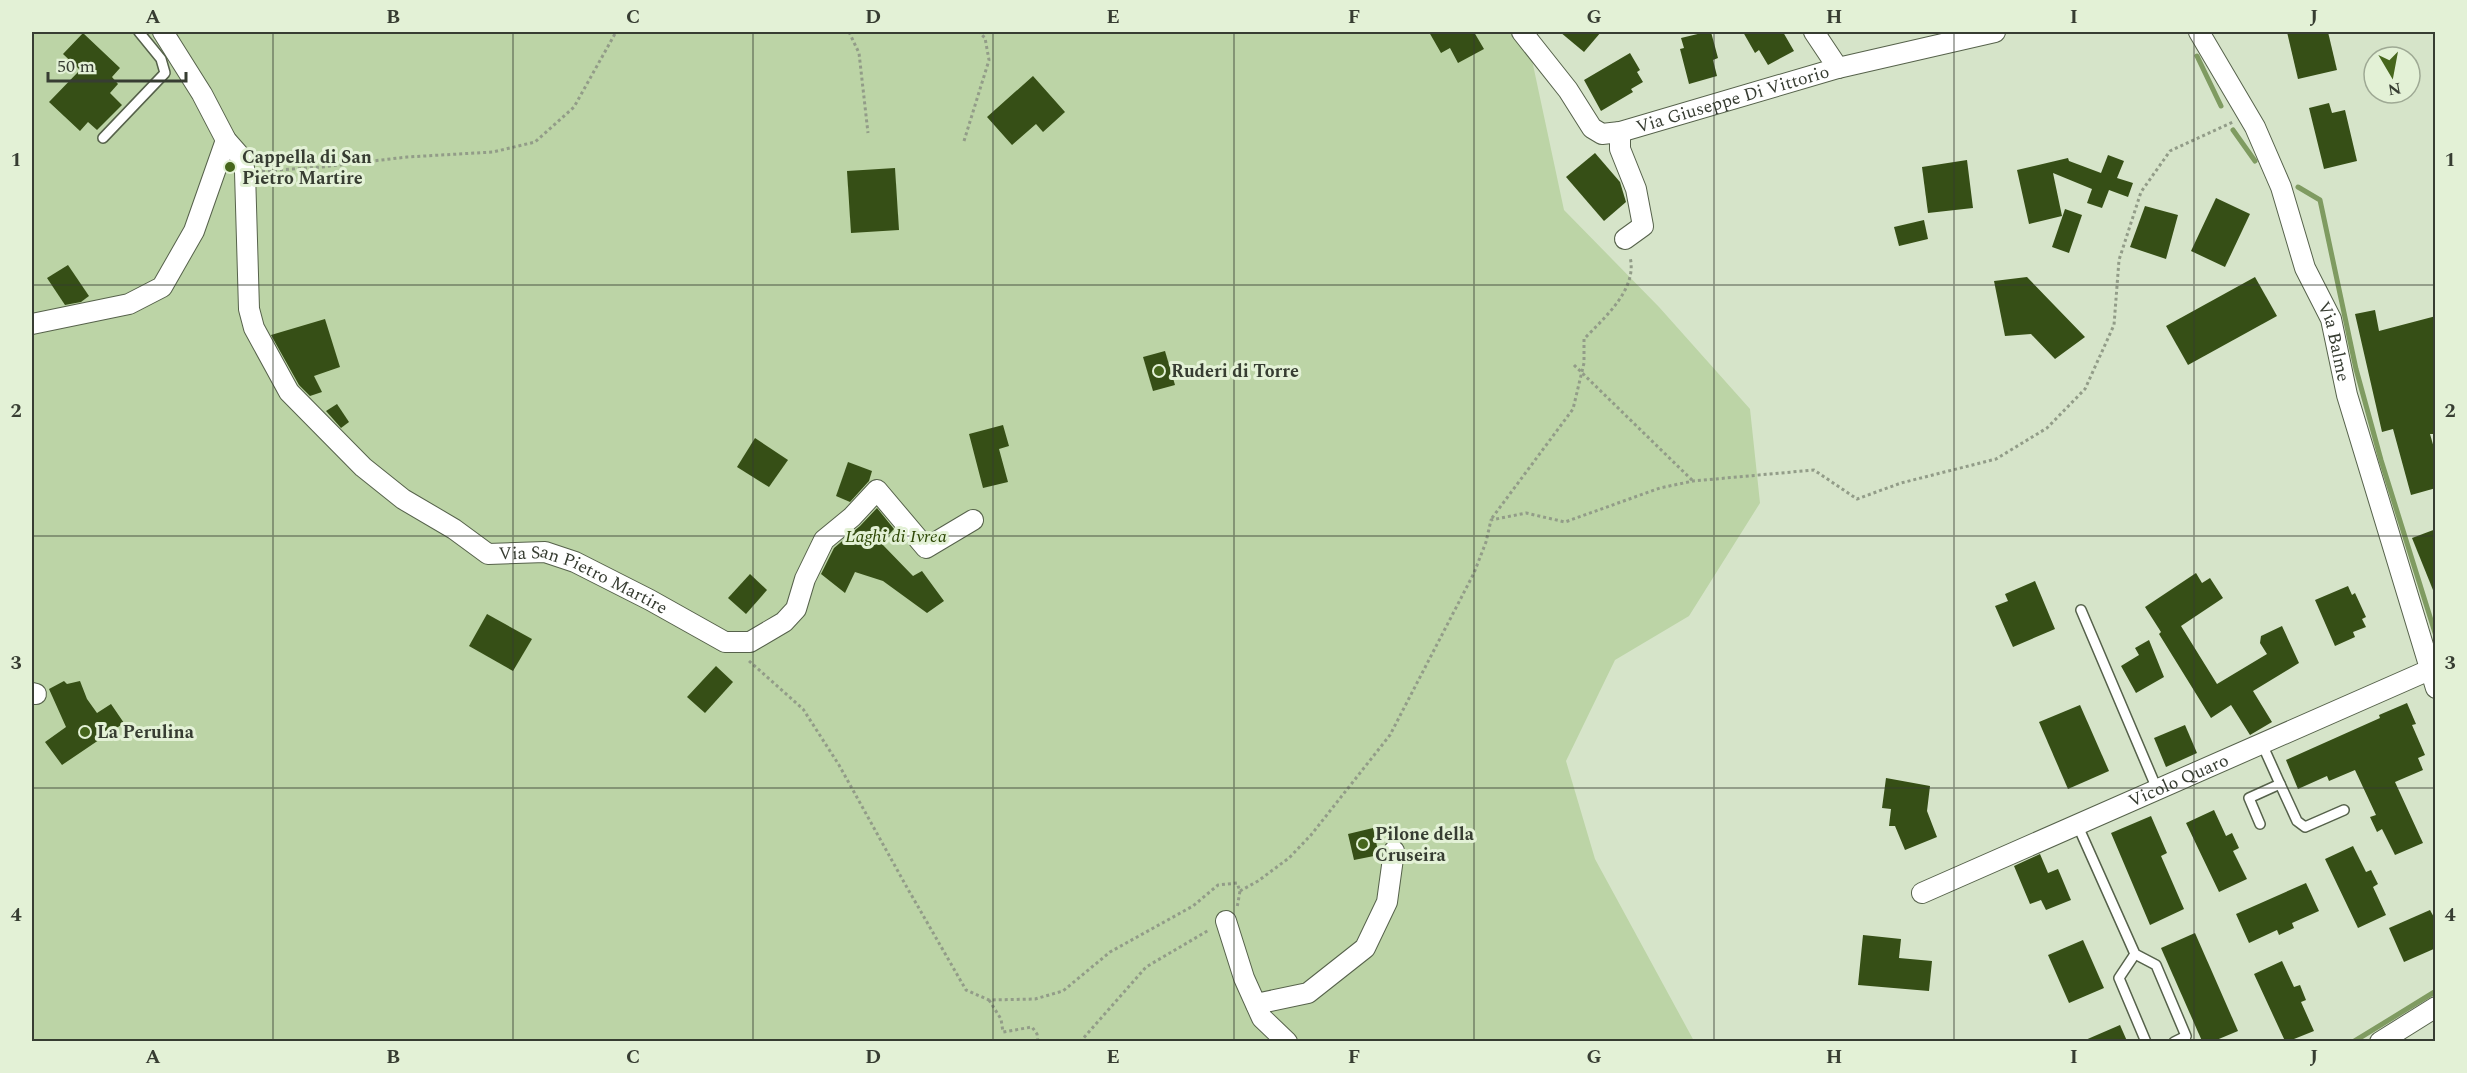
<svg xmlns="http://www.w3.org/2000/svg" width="2467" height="1073" viewBox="0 0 2467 1073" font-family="Spectral,serif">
<rect width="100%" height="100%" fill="#d6e4c9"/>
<polygon fill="#bcd4a6" points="32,32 1526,32 1564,210 1659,307 1750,409 1760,503 1689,616 1615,660 1566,761 1595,859 1694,1041 32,1041"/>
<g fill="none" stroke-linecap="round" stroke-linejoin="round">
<g stroke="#7f9b61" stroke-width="5">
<polyline points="2197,56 2221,106"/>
<polyline points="2233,130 2255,161"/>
<polyline points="2298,187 2320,200 2356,369 2381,460 2436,636"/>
<polyline points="2353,1042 2436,991"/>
</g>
</g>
<g fill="#364f16">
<polygon points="1429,32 1474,32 1484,49 1458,63 1450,48 1441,53"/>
<polygon points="1560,32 1601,32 1584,52"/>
<polygon points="1706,32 1711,32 1718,58 1713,60 1717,76 1689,84 1680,49 1684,48 1681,38"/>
<polygon points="1743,32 1783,32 1794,51 1768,65 1759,50 1755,53"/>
<polygon points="2287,32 2328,32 2337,70 2298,79"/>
<polygon points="83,33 120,68 112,77 118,84 110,93 122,105 97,130 88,122 80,131 49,102 80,70 63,54"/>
<polygon points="1630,53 1640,70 1637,72 1643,82 1631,89 1633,92 1601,111 1584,80"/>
<polygon points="1033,76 1065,112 1043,132 1036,124 1012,145 987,117"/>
<polygon points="2329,103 2332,113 2345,110 2357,161 2324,169 2309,108"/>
<polygon points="1595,153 1620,182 1626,202 1604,221 1566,177"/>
<polygon points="2108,155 2124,161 2117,178 2133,183 2128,197 2109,190 2102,208 2087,203 2092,189 2053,173 2062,216 2029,224 2017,170 2068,158 2069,161 2101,173"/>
<polygon points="1967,160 1973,208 1928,213 1922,167"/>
<polygon points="895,168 899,230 851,233 847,171"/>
<polygon points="2216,198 2250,214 2225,267 2191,251"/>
<polygon points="2145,206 2178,215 2166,259 2130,247"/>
<polygon points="2065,209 2082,215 2069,253 2052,247"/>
<polygon points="1924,220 1928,239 1899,246 1894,227"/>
<polygon points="68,265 89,296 81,302 65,305 47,278"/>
<polygon points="2027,277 2085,337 2055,359 2031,334 2005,336 1994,281"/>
<polygon points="2255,277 2277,316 2188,365 2166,326"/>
<polygon points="2375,310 2379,331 2436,316 2436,434 2430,434 2436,455 2436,488 2411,495 2393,429 2382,432 2355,314"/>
<polygon points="325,319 340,367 314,376 322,392 310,396 299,385 271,335"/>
<polygon points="1165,351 1175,385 1153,391 1143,357"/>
<polygon points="337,404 349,422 341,428 326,411"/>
<polygon points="1003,425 1009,446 999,449 1008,482 983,488 969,434"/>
<polygon points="755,438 788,460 769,487 737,467"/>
<polygon points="848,462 872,471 869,481 850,502 836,496"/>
<polygon points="877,508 894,529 881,543 913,576 922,571 944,601 927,613 883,581 855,572 845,593 821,574 834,548 860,526"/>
<polygon points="2436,529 2436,594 2435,595 2412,538"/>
<polygon points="2196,573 2202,583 2210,578 2223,598 2181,626 2217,684 2267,654 2260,643 2261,636 2282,626 2299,663 2253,691 2272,722 2250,735 2231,705 2211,718 2159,634 2161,632 2145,607"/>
<polygon points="750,574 767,590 746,614 728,598"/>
<polygon points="2035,581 2055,629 2013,647 1995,606 2008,601 2005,594"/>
<polygon points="2348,586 2352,595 2355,593 2366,617 2362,619 2366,627 2353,632 2355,637 2335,646 2315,600"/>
<polygon points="487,614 532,639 513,671 469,646"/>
<polygon points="2149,640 2164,677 2136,693 2121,666 2139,655 2135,648"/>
<polygon points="716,666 733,682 705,713 687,697"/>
<polygon points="64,681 67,684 80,681 87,699 97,713 111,704 124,723 62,765 45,742 66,727 49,689"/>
<polygon points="2407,703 2416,724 2412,725 2425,755 2418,758 2423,770 2395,782 2423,843 2395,855 2382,829 2377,832 2370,817 2376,815 2355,770 2329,781 2327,776 2298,789 2286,760 2380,718 2379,715"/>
<polygon points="2080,705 2109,771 2068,789 2039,722"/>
<polygon points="2185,725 2197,753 2166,767 2154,738"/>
<polygon points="1886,778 1930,786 1927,811 1937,837 1905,850 1895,826 1889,826 1891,809 1882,808"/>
<polygon points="2214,810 2226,836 2232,833 2239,848 2233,851 2247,879 2219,892 2186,823"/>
<polygon points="2151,816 2167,853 2161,856 2184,909 2150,925 2111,833"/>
<polygon points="1373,828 1379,855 1354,860 1348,834"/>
<polygon points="2353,846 2366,872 2371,870 2378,884 2373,887 2386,915 2358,928 2325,859"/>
<polygon points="2040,854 2048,873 2058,869 2071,900 2046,910 2041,900 2030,904 2014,866"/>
<polygon points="2306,883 2319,911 2292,923 2294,928 2279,935 2277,930 2249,943 2236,914"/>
<polygon points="2430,910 2436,921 2436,948 2404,962 2389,928"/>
<polygon points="2195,933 2238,1031 2214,1041 2202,1041 2161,948"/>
<polygon points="1863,935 1901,939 1899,958 1932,961 1929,991 1858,985"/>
<polygon points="2083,940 2104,988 2069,1003 2048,955"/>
<polygon points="2282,961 2294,987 2300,985 2306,1000 2301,1002 2314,1031 2289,1041 2285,1041 2254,974"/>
<polygon points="2120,1025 2127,1041 2083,1041"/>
</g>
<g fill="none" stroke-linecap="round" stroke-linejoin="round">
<defs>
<g id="lane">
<polyline points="103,138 165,73 161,59 139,32"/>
<polyline points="2081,610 2157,789"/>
<polyline points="2280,784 2297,821 2305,827 2344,810"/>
<polyline points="2077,824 2135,954 2156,965 2186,1036 2174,1042"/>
<polyline points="2260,824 2249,798 2280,784 2262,744"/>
<polyline points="2135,954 2119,978 2146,1042"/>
</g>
<g id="street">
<path id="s1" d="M163 32 202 94 226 140 241 157 245 172 249 309 254 328 289 392 363 467 403 499 454 529 488 554 545 552 575 562 650 600 725 642H750L784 622 796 609 805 579 824 540 852 517 877 490 926 548 973 520"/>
<path id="s2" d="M1522 32 1568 90 1592 128 1602 134 1620 132 1838 68 1995 32"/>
<polyline points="1814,32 1838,68"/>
<path id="s3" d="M2199 32 2255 127 2281 187 2305 268 2331 319 2347 395 2436 688"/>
<polyline points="1620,132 1620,149 1636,189 1643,226 1625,239"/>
<polyline points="32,324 129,304 162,287 194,231 226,140"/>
<polyline points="32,693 36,694"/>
<path id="s4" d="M1922 893 2436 667"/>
<polyline points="1226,921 1244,978 1262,1018 1287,1042"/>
<polyline points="1256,1004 1308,993 1365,948 1387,902 1394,851"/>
<polyline points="2380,1042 2436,1007"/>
</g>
</defs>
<use href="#lane" stroke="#56624b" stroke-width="12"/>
<use href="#street" stroke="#56624b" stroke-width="22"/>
<g stroke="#929c88" stroke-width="3" stroke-dasharray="3 3" stroke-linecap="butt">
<polyline points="849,32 859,53 868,133"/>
<polyline points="964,141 989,60 985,38 979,32"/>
<polyline points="262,171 322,167 407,157 493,152 535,142 574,107 616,32"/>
<polyline points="1574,365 1693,481"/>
<path d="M1492 518 1573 409 1584 363V339C1604 318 1638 289 1630 257"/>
<polyline points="749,661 803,709 839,765 905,884 966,990 989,1000 1035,999 1063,991 1110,952 1193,906 1218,885 1237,883 1240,891 1237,908"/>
<polyline points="1240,891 1258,881 1289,858 1311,835 1390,735 1474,573 1486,542 1491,520 1526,513 1565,522 1660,488 1693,481 1814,470 1857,499 1901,483 1996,459 2047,428 2085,389 2114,325 2119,260 2141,192 2170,151 2233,122"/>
<polyline points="989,1000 1001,1019 1003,1032 1032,1027 1037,1034 1038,1042"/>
<polyline points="1080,1042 1146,967 1209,930"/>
</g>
<use href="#lane" stroke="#fff" stroke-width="9"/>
<use href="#street" stroke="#fff" stroke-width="20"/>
</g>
<path fill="none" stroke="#373d32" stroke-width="1.5" stroke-opacity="0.55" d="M273 32V1042M513 32V1042M753 32V1042M993 32V1042M1234 32V1042M1474 32V1042M1714 32V1042M1954 32V1042M2194 32V1042M32 285H2436M32 536H2436M32 788H2436"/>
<g fill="#46661c" stroke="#e3f1d6" stroke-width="2">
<circle cx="230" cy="167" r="6"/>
<circle cx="1159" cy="371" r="6"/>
<circle cx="85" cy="732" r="6"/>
<circle cx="1363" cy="844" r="6"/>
</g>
<g text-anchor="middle" stroke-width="6" stroke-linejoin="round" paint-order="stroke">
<g font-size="18" fill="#373d32" stroke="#e3f1d6">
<text dy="6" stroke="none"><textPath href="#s2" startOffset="266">Via Giuseppe Di Vittorio</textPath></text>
<text dy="6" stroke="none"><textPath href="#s3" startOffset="340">Via Balme</textPath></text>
<text dy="6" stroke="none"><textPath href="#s1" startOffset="752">Via San Pietro Martire</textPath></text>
<text dy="6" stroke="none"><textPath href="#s4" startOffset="280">Vicolo Quaro</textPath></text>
</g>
<g font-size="18" font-weight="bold" fill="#373d32" stroke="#e3f1d6" text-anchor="start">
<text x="242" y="163">Cappella di San<tspan x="242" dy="21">Pietro Martire</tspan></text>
<text x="1171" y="377">Ruderi di Torre</text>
<text x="97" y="738">La Perulina</text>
<text x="1375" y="840">Pilone della<tspan x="1375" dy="21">Cruseira</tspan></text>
</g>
<g font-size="18" font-style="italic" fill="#2d4705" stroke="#e3f1d6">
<text x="896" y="542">Laghi di Ivrea</text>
</g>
</g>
<rect width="2467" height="1073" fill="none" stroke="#e3f1d6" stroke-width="66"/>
<g transform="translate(2392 75) rotate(170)"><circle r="28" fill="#e3f1d6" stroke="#9ea994" stroke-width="1.5"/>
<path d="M0-4.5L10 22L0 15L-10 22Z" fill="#46661c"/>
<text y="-9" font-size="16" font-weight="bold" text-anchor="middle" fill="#373d32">N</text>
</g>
<path d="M48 72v9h138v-9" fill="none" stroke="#373d32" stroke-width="3"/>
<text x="57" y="72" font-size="18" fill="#373d32" stroke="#e3f1d6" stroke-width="4.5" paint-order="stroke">50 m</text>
<rect x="33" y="33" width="2401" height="1007" fill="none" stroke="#373d32" stroke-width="2"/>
<g font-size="20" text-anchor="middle" font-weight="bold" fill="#373d32">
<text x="153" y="23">A</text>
<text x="393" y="23">B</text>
<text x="633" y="23">C</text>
<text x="873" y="23">D</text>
<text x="1113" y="23">E</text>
<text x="1354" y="23">F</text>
<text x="1594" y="23">G</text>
<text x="1834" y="23">H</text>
<text x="2074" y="23">I</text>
<text x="2314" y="23">J</text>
<text x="16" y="166">1</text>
<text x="2450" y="166">1</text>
<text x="16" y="417">2</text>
<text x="2450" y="417">2</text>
<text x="16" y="669">3</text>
<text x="2450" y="669">3</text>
<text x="16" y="921">4</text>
<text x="2450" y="921">4</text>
<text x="153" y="1063">A</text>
<text x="393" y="1063">B</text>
<text x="633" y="1063">C</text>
<text x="873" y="1063">D</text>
<text x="1113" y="1063">E</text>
<text x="1354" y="1063">F</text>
<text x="1594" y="1063">G</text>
<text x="1834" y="1063">H</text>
<text x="2074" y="1063">I</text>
<text x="2314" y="1063">J</text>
</g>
</svg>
